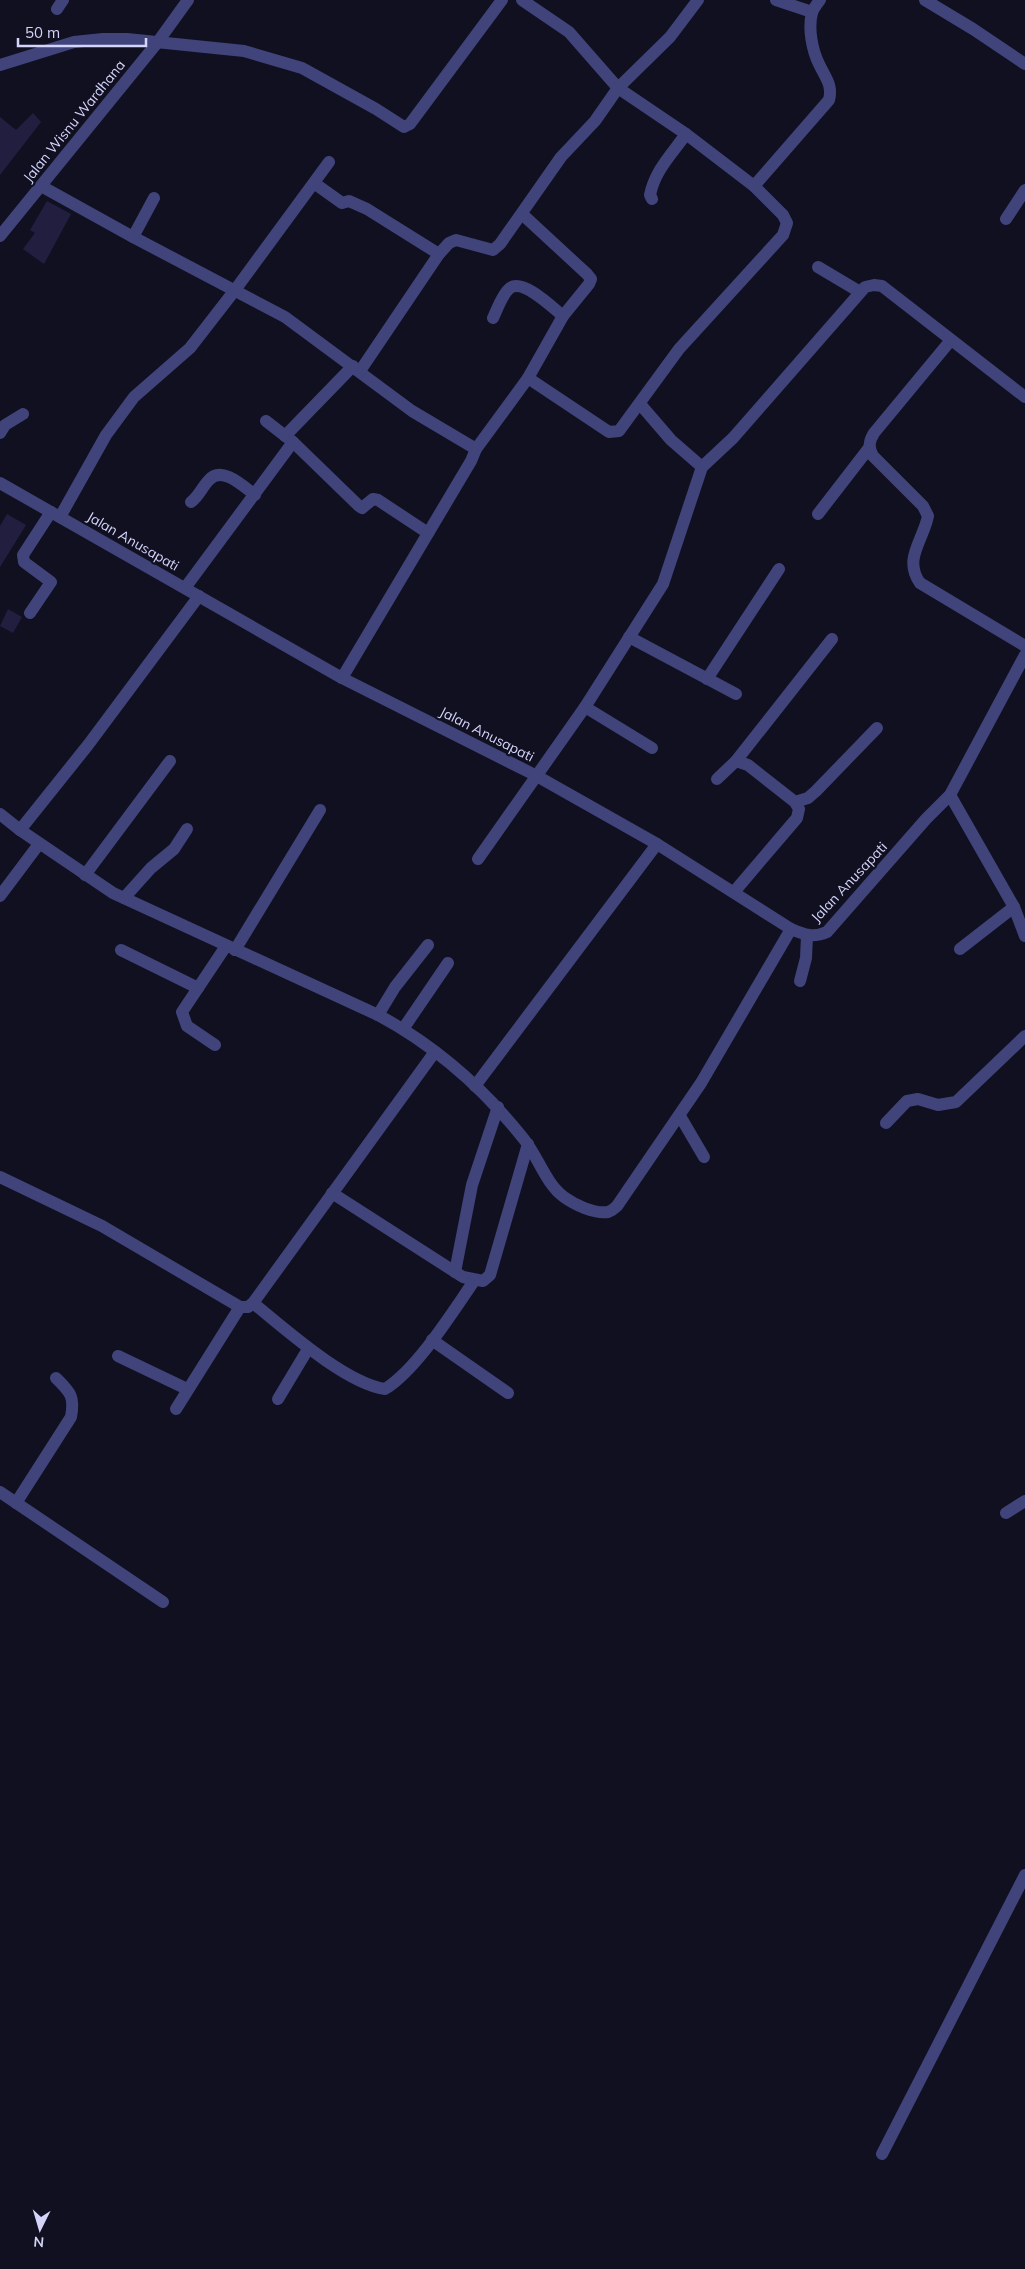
<svg xmlns="http://www.w3.org/2000/svg" width="1025" height="2269" viewBox="0 0 1025 2269" font-family="Mulish,sans-serif">
<rect width="100%" height="100%" fill="#111021"/>
<g fill="#211e40">
<polygon points="33,113 41,122 0,175 0,117 16,130"/>
<polygon points="47,201 71,214 44,264 23,249 35,233 30,230"/>
<polygon points="7,514 26,525 0,567 0,526"/>
<polygon points="8,609 22,617 13,633 0,626"/>
</g>
<g fill="none" stroke-linecap="round" stroke-linejoin="round">
<g stroke="#40447b" stroke-width="12">
<polyline points="522,0 569,32 618,88 686,134 754,186 783,215 787,223 783,235 679,349 619,431 609,432 528,378"/>
<polyline points="776,0 812,12"/>
<polyline points="925,0 973,29 1025,64"/>
<polyline points="57,9 63,0"/>
<polyline points="0,65 74,42 103,39 127,39 244,51 302,68 376,109 404,127 410,124 502,0"/>
<polyline points="314,183 342,203 349,201 367,209 439,254"/>
<polyline points="41,186 133,237 285,317 412,411 476,449"/>
<path d="M754 186 829 100C833 85 825 77 819 64 812 50 808 28 812 13 813 9 817 4 820 0"/>
<path d="M652 199 650 195C655 170 672 154 686 134"/>
<polyline points="1006,219 1025,190"/>
<polyline points="0,236 157,43 188,0"/>
<polyline points="133,237 154,198"/>
<polyline points="818,267 860,292"/>
<path d="M493 318C497 310 502 294 510 288 523 278 553 308 563 316"/>
<path d="M951 340 874 433C869 441 868 447 873 456L923 506 928 516C923 541 903 559 920 583L1025 646"/>
<polyline points="360,371 439,254 449,243 456,240 493,250 500,244 561,157 595,121 618,88 670,37 698,0"/>
<polyline points="640,404 671,440 702,467"/>
<polyline points="266,421 293,442 359,506 362,508 373,499 378,500 428,533"/>
<polyline points="0,433 5,425 23,414"/>
<polyline points="285,436 353,366"/>
<path d="M0 483 342 678 535 775 657 844 791 929C805 935 813 938 827 932L926 819 950 795 1025 655"/>
<path d="M191 502C199 496 202 487 209 480 222 465 244 487 255 495"/>
<polyline points="818,514 869,448"/>
<polyline points="60,517 106,435 134,397 190,348 235,290 329,162"/>
<polyline points="185,588 293,442"/>
<polyline points="30,613 51,582 24,562 23,555 51,512"/>
<polyline points="629,637 736,694"/>
<polyline points="342,678 471,461 476,449 528,378 563,316 589,284 591,279 587,274 522,214"/>
<polyline points="707,679 779,569"/>
<polyline points="585,707 652,748"/>
<polyline points="736,761 832,639"/>
<polyline points="717,779 736,761 748,765 795,802 799,809 797,818 734,892"/>
<polyline points="950,795 1014,907 1025,936"/>
<polyline points="795,802 808,798 816,791 877,728"/>
<path d="M0 814 20 830 113 893 378 1015C434 1045 484 1089 523 1138 538 1156 545 1183 564 1197 575 1205 594 1214 608 1212 611 1211 615 1208 617 1206L701 1083 791 929"/>
<polyline points="20,830 88,745 199,596"/>
<polyline points="478,859 585,707 663,584 702,467 733,438 865,287 874,285 882,286 1025,397"/>
<polyline points="85,875 170,761"/>
<polyline points="0,896 39,844"/>
<polyline points="124,898 151,868 174,849 187,829"/>
<polyline points="960,949 1014,907"/>
<polyline points="121,950 198,988"/>
<polyline points="235,950 320,810"/>
<polyline points="800,981 806,958 807,936"/>
<polyline points="378,1015 395,987 428,945"/>
<polyline points="403,1029 448,963"/>
<polyline points="215,1045 187,1026 182,1012 226,946"/>
<polyline points="475,1086 657,844"/>
<polyline points="680,1116 704,1157"/>
<polyline points="886,1123 907,1101 918,1099 938,1105 956,1102 1025,1036"/>
<polyline points="0,1177 102,1226 240,1307 248,1307 253,1303 434,1053"/>
<polyline points="332,1193 463,1277 483,1281 490,1275 528,1144"/>
<polyline points="455,1272 472,1185 498,1107"/>
<path d="M253 1303C285 1329 345 1383 385 1389 417 1369 452 1313 474 1281"/>
<polyline points="432,1340 508,1393"/>
<polyline points="118,1356 187,1389"/>
<polyline points="278,1399 308,1349"/>
<polyline points="176,1409 240,1307"/>
<polyline points="0,1492 163,1602"/>
<path d="M16 1503 71 1417C75 1396 70 1392 56 1378"/>
<polyline points="1006,1513 1025,1501"/>
<polyline points="882,2154 1025,1875"/>
</g>
</g>
<g text-anchor="middle" stroke-width="4.5" stroke-linejoin="round" paint-order="stroke">
<g font-size="14" fill="#d4d4fb" stroke="#111021">
<text transform="translate(74 121) rotate(-51)" y="5">Jalan Wisnu Wardhana</text>
<text transform="translate(133 541) rotate(30)" y="5">Jalan Anusapati</text>
<text transform="translate(487 734) rotate(27)" y="5">Jalan Anusapati</text>
<text transform="translate(849 882) rotate(-47)" y="5">Jalan Anusapati</text>
</g>
</g>
<g transform="translate(40 2229) rotate(185)" stroke="#111021" stroke-width="4" paint-order="stroke">
<path d="M0-4L9 19L0 12L-9 19Z" fill="#d4d4fb"/>
<text y="-8" font-size="14" font-weight="bold" text-anchor="middle" fill="#d4d4fb">N</text>
</g>
<path d="M18 38v8h128v-8" fill="none" stroke="#d4d4fb" stroke-width="2.5"/>
<text x="25" y="38" font-size="15" fill="#d4d4fb" stroke="#111021" stroke-width="4" paint-order="stroke">50 m</text>
</svg>
